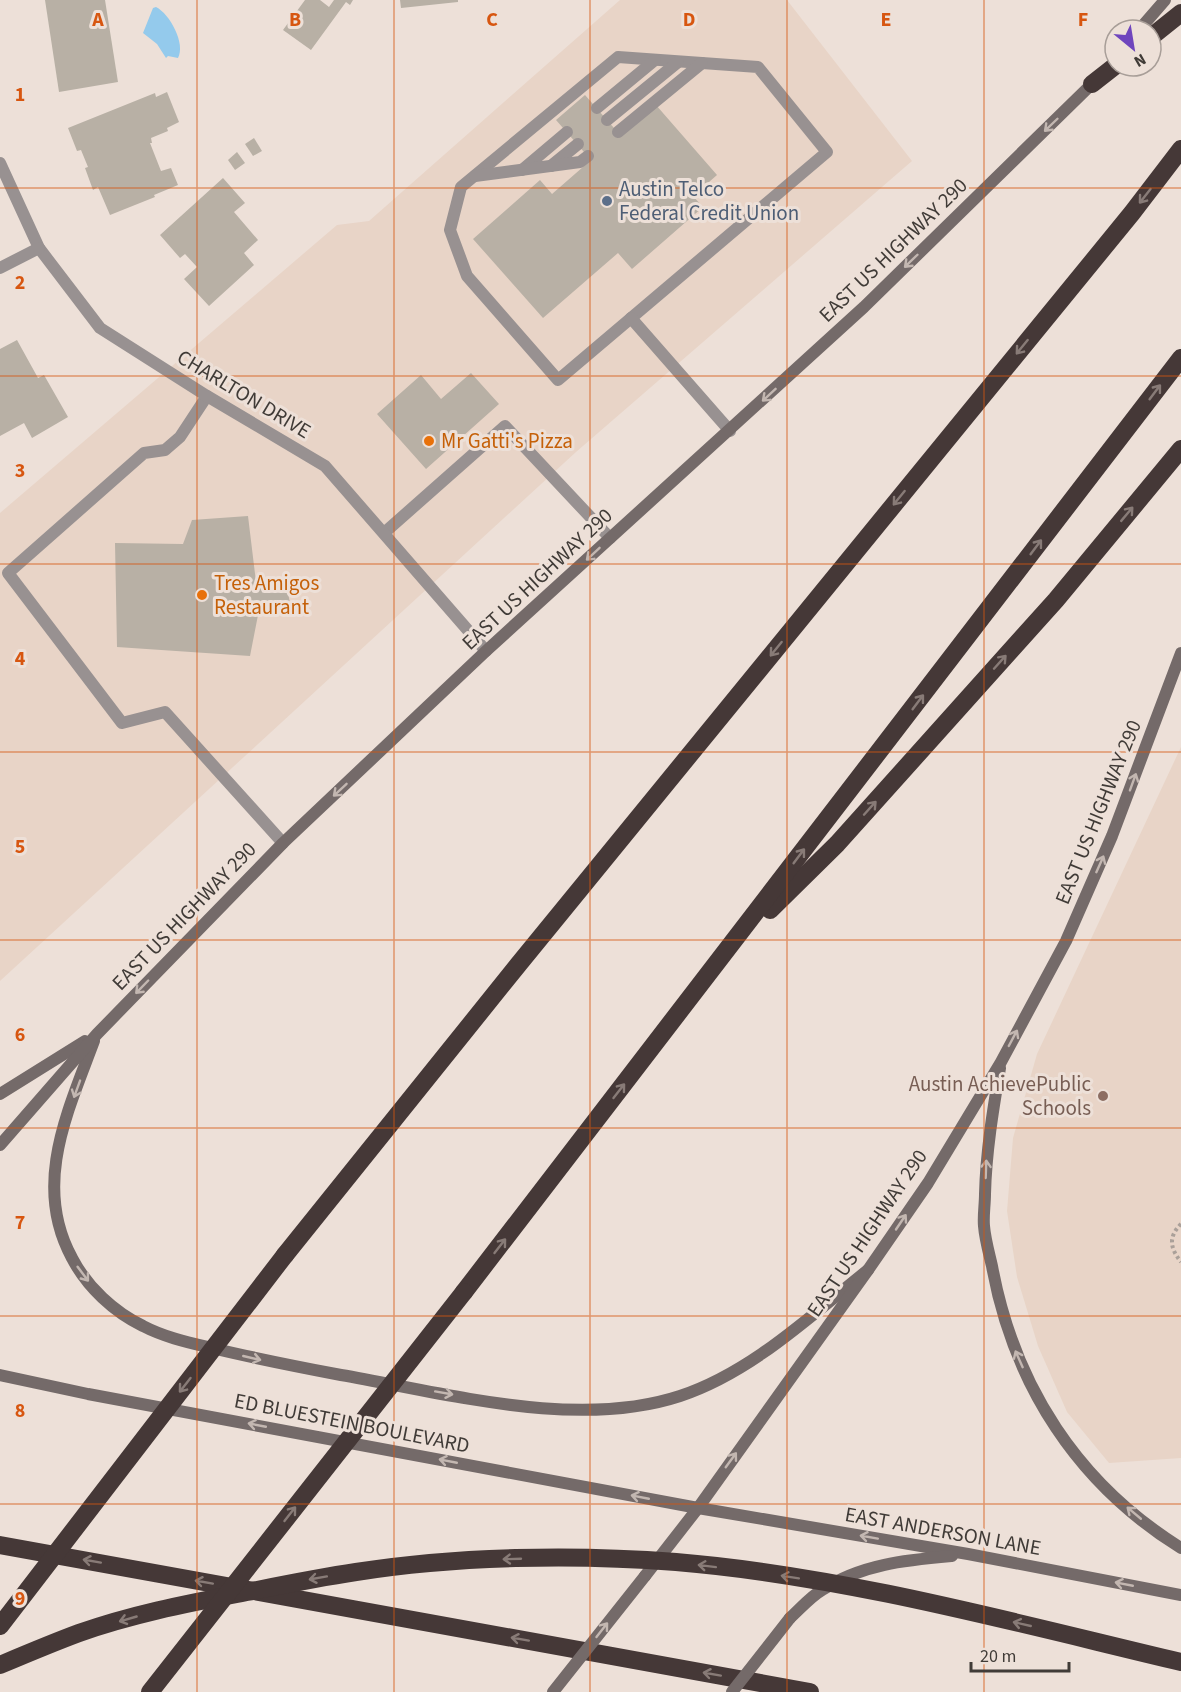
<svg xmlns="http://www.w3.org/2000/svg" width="1181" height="1692" viewBox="0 0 1181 1692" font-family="'Source Sans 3',sans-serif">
<rect width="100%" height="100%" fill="#ede0d8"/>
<g fill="#e8d4c7">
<polygon points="620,0 787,0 912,161 576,452 0,981 0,513 337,225 369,221"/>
<polygon points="1181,747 1181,1458 1109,1463 1067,1412 1038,1346 1017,1277 1007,1211 1013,1138 1037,1054"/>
</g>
<path fill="#94caec" d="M156 7C170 14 186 44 178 58L168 56 166 58 157 44 143 33 153 8Z"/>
<g fill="#b8b0a5">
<polygon points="45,0 105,0 118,82 59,92"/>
<polygon points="305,0 320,0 329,7 334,0 353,0 350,5 346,2 311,50 283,30"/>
<polygon points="400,0 458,0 458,2 401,8"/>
<polygon points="167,92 179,122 167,128 168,131 151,138 152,143 150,143 161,171 171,168 178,185 154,195 155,197 110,215 98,187 93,190 85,168 88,167 81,150 77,151 68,128 155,93 156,97"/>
<polygon points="585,95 621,136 656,105 717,175 693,196 703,207 632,269 618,253 543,318 473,239 540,180 552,194 591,160 556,120"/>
<polygon points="254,138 262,151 253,156 245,144"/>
<polygon points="237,152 245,163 235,170 228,160"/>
<polygon points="223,178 245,203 234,212 258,240 244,253 254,265 209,306 184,279 197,267 185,254 180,258 160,235"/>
<polygon points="17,340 38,378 44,375 68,417 32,438 24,423 0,436 0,349"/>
<polygon points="471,373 499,404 426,469 377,414 421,375 441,399"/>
<polygon points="248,516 256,582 286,583 291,608 259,610 250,656 117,647 115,543 183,544 192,520"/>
</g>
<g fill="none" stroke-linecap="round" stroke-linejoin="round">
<path stroke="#aaa099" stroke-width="4" stroke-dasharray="3 3" stroke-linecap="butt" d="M1181 1224C1168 1237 1170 1248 1181 1262"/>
<g stroke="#989191" stroke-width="12">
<polygon points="618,57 758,67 827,152 558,380 467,276 450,230 461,187"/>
<polyline points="597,108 655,60"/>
<polyline points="607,120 678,62"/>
<polyline points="618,132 702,63"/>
<polyline points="551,166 578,144"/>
<polyline points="522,170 567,132"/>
<polyline points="475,176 580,162 588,156"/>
<polyline points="631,318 730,431"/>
<polyline points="207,396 180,437 165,450 144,453 8,573 122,723 165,712 283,843"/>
<polyline points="384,533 505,426 610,538"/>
</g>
<g stroke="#989191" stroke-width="12">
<polyline points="0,163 39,248 100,328 207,396 325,466 486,651"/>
<polyline points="0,268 39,248"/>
</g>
<g stroke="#746a69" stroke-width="12">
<polyline points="1139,30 1165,0"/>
<path d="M94 1041C68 1111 32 1185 72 1258 87 1287 114 1312 143 1326 166 1338 191 1343 216 1349 258 1359 299 1367 341 1375 446 1393 577 1430 680 1396 752 1372 810 1316 868 1270"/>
<path d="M1000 1068C993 1110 986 1152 985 1194 985 1205 983 1216 984 1226 985 1239 989 1253 992 1266 1014 1386 1078 1484 1181 1548"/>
<polyline points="0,1094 85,1041"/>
<polyline points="0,1145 97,1034 283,843 486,651 864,307 1097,79"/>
<polyline points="0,1375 88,1394 698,1508 968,1554 1181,1595"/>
<polyline points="645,1576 698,1508 868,1270 928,1183 1001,1062 1066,941 1112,836 1181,653"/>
<path d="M790 1618C800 1609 810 1597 822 1590 861 1564 907 1560 952 1556"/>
</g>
<g stroke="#453837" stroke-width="18">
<polyline points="1151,37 1181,13"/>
<polyline points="1092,84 1115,66"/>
<polyline points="770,910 837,844 1056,600 1181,449"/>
<polyline points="285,1255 518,965 1132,213 1181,149"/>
<polyline points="464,1292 1181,358"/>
<polyline points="0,1545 810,1692"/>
</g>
<g stroke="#746a69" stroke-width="12">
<polyline points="553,1692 645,1576"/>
<polyline points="732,1692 790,1618"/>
</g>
<g stroke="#453837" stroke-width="18">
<polyline points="0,1626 285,1255"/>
<path d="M0 1665C26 1654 52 1643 79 1633 130 1615 184 1604 237 1594 277 1586 316 1578 356 1572 456 1556 575 1554 676 1562 845 1576 1016 1623 1181 1662"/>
<polyline points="150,1692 464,1292"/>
</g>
</g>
<defs><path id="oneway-shaft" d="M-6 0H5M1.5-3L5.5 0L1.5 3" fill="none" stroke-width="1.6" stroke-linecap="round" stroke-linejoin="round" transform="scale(1.5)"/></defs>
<g stroke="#c3b7b1">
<use href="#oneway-shaft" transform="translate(1051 125) rotate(136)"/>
<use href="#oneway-shaft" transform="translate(911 261) rotate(136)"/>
<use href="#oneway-shaft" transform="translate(769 395) rotate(137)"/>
<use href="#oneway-shaft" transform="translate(593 554) rotate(137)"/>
<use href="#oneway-shaft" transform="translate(1133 782) rotate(-70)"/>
<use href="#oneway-shaft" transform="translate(340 790) rotate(137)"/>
<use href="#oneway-shaft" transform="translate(1100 864) rotate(-66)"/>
<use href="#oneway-shaft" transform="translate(142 987) rotate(134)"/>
<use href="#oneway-shaft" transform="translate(1013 1038) rotate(-62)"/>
<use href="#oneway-shaft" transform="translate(77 1089) rotate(110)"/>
<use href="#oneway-shaft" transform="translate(986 1169) rotate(-88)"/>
<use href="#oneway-shaft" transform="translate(901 1222) rotate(-56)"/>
<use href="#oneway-shaft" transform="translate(83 1274) rotate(53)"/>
<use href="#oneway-shaft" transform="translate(252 1358) rotate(13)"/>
<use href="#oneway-shaft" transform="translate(1019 1359) rotate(-114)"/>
<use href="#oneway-shaft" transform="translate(444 1393) rotate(10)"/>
<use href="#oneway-shaft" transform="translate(257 1425) rotate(-169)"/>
<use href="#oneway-shaft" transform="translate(731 1460) rotate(-54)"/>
<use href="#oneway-shaft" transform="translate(448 1461) rotate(-169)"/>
<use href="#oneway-shaft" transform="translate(640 1497) rotate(-169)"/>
<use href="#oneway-shaft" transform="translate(1134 1513) rotate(-140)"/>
<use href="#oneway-shaft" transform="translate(869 1537) rotate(-170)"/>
<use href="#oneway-shaft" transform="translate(1124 1584) rotate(-169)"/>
<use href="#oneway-shaft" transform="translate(602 1630) rotate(-52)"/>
</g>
<g stroke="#887b77">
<use href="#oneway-shaft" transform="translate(1145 196) rotate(128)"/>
<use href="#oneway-shaft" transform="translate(1022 347) rotate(129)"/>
<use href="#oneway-shaft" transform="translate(1155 392) rotate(-53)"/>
<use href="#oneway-shaft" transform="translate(899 498) rotate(129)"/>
<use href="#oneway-shaft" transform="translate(1127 514) rotate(-50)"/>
<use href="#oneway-shaft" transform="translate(1036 547) rotate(-53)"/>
<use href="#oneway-shaft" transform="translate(776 649) rotate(129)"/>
<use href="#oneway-shaft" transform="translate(1000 662) rotate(-48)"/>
<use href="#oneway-shaft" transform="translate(918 702) rotate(-53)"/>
<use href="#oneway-shaft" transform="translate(870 808) rotate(-48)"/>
<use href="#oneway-shaft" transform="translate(799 856) rotate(-53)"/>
<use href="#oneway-shaft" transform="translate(619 1091) rotate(-52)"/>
<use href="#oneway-shaft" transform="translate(500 1246) rotate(-52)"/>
<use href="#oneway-shaft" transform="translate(185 1385) rotate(128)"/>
<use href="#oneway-shaft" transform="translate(290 1514) rotate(-52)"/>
<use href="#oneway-shaft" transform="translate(512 1559) rotate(178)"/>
<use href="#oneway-shaft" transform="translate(92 1561) rotate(-170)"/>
<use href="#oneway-shaft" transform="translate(707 1566) rotate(-173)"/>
<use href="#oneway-shaft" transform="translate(790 1577) rotate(-171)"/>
<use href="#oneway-shaft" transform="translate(318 1578) rotate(170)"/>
<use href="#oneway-shaft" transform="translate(204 1582) rotate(-170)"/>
<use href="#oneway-shaft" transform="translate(128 1619) rotate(164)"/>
<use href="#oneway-shaft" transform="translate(1022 1624) rotate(-167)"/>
<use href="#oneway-shaft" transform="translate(520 1639) rotate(-170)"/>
<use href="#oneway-shaft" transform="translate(712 1674) rotate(-170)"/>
</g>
<path fill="none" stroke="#d75610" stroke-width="1.5" stroke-opacity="0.55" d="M197 0V1692M394 0V1692M590 0V1692M787 0V1692M984 0V1692M0 188H1181M0 376H1181M0 564H1181M0 752H1181M0 940H1181M0 1128H1181M0 1316H1181M0 1504H1181"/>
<circle fill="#5c6f8a" stroke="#ede0d8" stroke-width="2" cx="607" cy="201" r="6"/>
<g fill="#e8710a" stroke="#ede0d8" stroke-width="2">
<circle cx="429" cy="441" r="6"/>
<circle cx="202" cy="595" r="6"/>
</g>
<circle fill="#8d6e63" stroke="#ede0d8" stroke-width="2" cx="1103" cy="1096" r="6"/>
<g text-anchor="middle" stroke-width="6" stroke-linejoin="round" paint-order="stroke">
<g font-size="21" fill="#4e5e75" stroke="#ede0d8" text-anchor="start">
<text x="619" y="196">Austin Telco<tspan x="619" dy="24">Federal Credit Union</tspan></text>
</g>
<g font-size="21" fill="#403b37" stroke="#ede0d8">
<text transform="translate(893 250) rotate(-44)" y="7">EAST US HIGHWAY 290</text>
<text transform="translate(244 394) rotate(31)" y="7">CHARLTON DRIVE</text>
<text transform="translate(537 579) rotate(-43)" y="7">EAST US HIGHWAY 290</text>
<text transform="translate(1098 812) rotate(-68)" y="7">EAST US HIGHWAY 290</text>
<text transform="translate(184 916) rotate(-46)" y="7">EAST US HIGHWAY 290</text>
<text transform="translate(867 1233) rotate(-56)" y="7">EAST US HIGHWAY 290</text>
<text transform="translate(352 1423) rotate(11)" y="7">ED BLUESTEIN BOULEVARD</text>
<text transform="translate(943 1531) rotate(10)" y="7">EAST ANDERSON LANE</text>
</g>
<g font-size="21" fill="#c56008" stroke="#ede0d8" text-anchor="start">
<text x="441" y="448">Mr Gatti's Pizza</text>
<text x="214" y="590">Tres Amigos<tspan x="214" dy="24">Restaurant</tspan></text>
</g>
<g font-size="21" fill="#785e54" stroke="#ede0d8" text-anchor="end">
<text x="1091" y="1091">Austin AchievePublic<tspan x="1091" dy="24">Schools</tspan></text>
</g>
</g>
<g font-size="20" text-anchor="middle" font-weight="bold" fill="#d75610" stroke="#ede0d8" stroke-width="6" stroke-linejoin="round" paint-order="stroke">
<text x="98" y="26">A</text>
<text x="295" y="26">B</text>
<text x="492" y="26">C</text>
<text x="689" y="26">D</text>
<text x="886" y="26">E</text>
<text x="1083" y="26">F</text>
<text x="20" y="101">1</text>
<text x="20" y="289">2</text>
<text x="20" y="477">3</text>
<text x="20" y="665">4</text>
<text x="20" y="853">5</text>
<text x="20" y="1041">6</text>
<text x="20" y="1229">7</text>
<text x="20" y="1417">8</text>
<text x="20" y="1605">9</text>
</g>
<g transform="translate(1133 48) rotate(150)"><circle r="28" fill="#ede0d8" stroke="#a89e98" stroke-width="1.5"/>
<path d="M0-4.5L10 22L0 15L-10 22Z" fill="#6f45bd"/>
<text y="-9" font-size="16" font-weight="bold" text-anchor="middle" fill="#403b37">N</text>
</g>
<path d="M971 1662v9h98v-9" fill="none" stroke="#403b37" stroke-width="3"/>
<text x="980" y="1662" font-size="18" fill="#403b37" stroke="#ede0d8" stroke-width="4.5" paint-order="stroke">20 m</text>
</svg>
